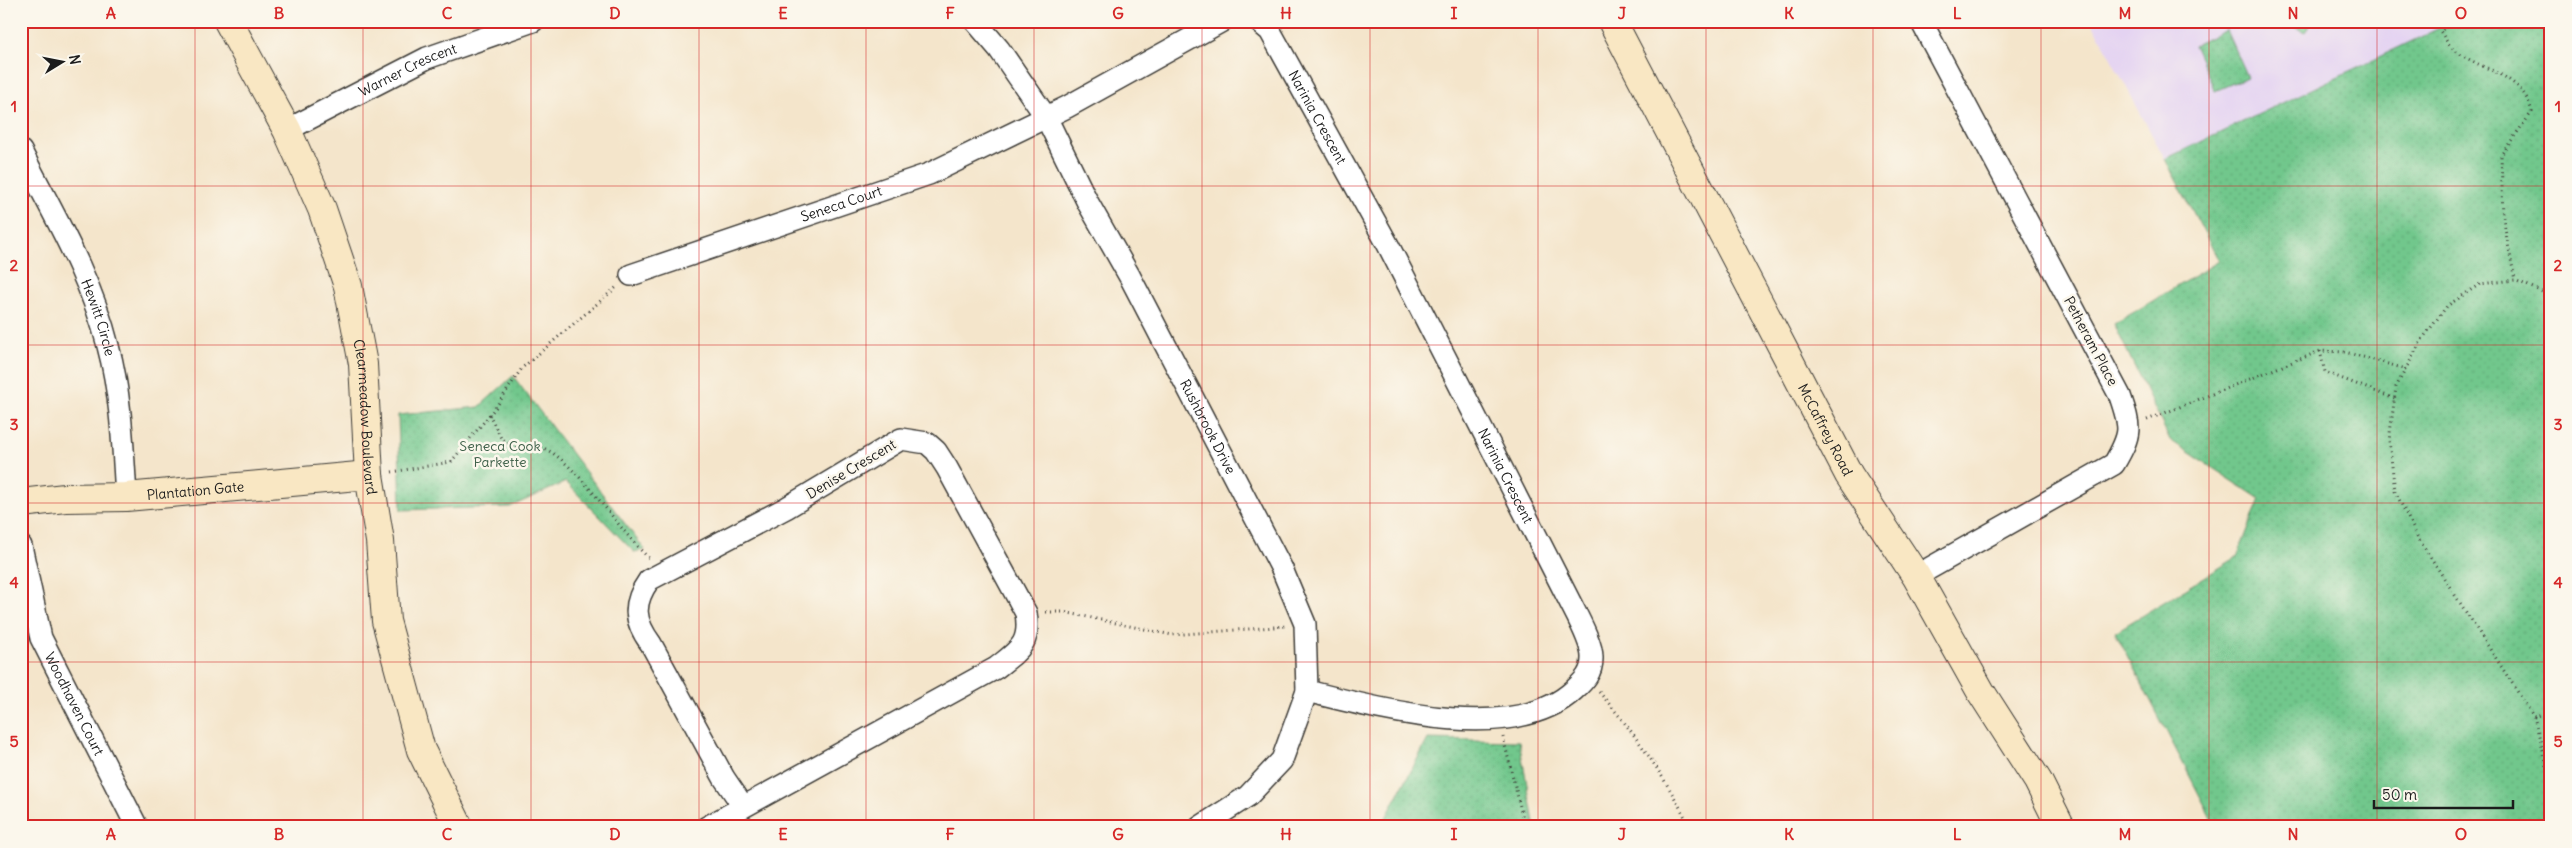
<svg xmlns="http://www.w3.org/2000/svg" width="2572" height="848" viewBox="0 0 2572 848" font-family="Delius,sans-serif">
<defs>
<pattern id="park-dots" width="8" height="8" patternUnits="userSpaceOnUse" patternTransform="scale(1.25)"><rect width="8" height="8" fill="#71c78c"/><path d="M2 2h.1M6 6h.1" fill="none" stroke="#61aa78" stroke-width="1.8" stroke-linecap="round"/></pattern>
</defs>
<rect width="100%" height="100%" fill="#fbf7ec"/>
<filter id="ink" filterUnits="userSpaceOnUse"><feTurbulence type="fractalNoise" baseFrequency=".02" numOctaves="2"/><feDisplacementMap in="SourceGraphic" scale="10" xChannelSelector="R" yChannelSelector="G"/><feConvolveMatrix kernelMatrix="1 2 1 2 8 2 1 2 1" color-interpolation-filters="sRGB"/></filter>
<filter id="wash" filterUnits="userSpaceOnUse"><feTurbulence type="fractalNoise" baseFrequency=".0096" numOctaves="4" result="noise"/><feDisplacementMap in="SourceGraphic" scale="20" xChannelSelector="R" yChannelSelector="G"/><feGaussianBlur stdDeviation="1.12" result="paint"/><feColorMatrix in="noise" values="0 0 0 0 0 0 0 0 0 0 0 0 0 0 0 0 0 1.4 0 .05"/><feComposite in="paint" operator="in"/></filter>
<g filter="url(#wash)">
<rect width="100%" height="100%" fill="#f4e5cb"/>
<polygon fill="#e4d3f2" points="2091,21 2454,21 2165,159"/>
<g fill="url(#park-dots)" stroke="#467254">
<polygon points="2281,21 2313,21 2305,32"/>
<polygon points="2454,21 2551,21 2551,827 2216,827 2115,632 2237,557 2260,499 2170,440 2114,324 2219,261 2165,159"/>
<polygon points="2226,30 2247,77 2215,91 2194,45"/>
<polygon points="513,376 645,550 634,552 566,482 510,507 401,510 398,415 479,407"/>
<polygon points="1428,739 1519,741 1535,827 1381,827"/>
</g>
</g>
<g filter="url(#ink)">
<g fill="none" stroke-linecap="round" stroke-linejoin="round">
<defs>
<g id="street">
<path id="s1" d="M975 21 999 49 1046 117 1088 203 1130 277 1282 569 1305 624 1307 691 1282 760 1248 796 1200 827"/>
<path id="s2" d="M1258 21 1270 31 1388 245 1570 602C1577 616 1593 644 1592 659 1592 673 1584 681 1574 690 1514 746 1379 709 1307 691"/>
<path id="s3" d="M287 130 427 58 533 21"/>
<path id="s4" d="M21 151C53 214 91 277 108 346 121 394 123 447 126 497"/>
<path id="s5" d="M631 275 929 174 1067 107 1222 21"/>
<path id="s6" d="M21 546 41 638 137 827"/>
<path d="M1916 576 2114 464C2132 433 2131 428 2120 396L1921 21"/>
<path d="M707 827 996 668C1019 650 1031 644 1026 613L947 468 936 451 927 443 901 439 786 508 649 580C632 604 634 621 651 644L724 778 743 806"/>
</g>
<g id="secondary">
<path id="s7" d="M228 21 287 130 322 209 348 286 363 364 369 475 380 541 386 621 421 750 459 827"/>
<path id="s8" d="M1612 21 1849 475 1916 576 1981 692 2038 781 2061 827"/>
<path id="s9" d="M21 503 65 498 126 497 369 475"/>
</g>
</defs>
<use href="#street" stroke="#3c3a36" stroke-width="24"/>
<use href="#secondary" stroke="#3c3a36" stroke-width="30"/>
<g stroke="#3c3a36" stroke-width="3" stroke-dasharray="1 4" stroke-linecap="butt">
<path d="M2456 21 2440 31C2445 38 2450 48 2457 52 2485 72 2523 74 2532 112L2501 155 2503 218 2515 280"/>
<polyline points="2551,296 2515,280 2480,284 2447,306 2421,341 2396,387 2389,441 2395,491 2418,538 2534,717 2551,781"/>
<polyline points="2320,351 2325,372 2395,399"/>
<path d="M489 414 501 438 515 448C520 447 529 444 534 445 571 451 619 532 649 558"/>
<polyline points="2147,420 2320,351 2345,352 2406,369"/>
<polyline points="392,472 451,462 496,407 522,368 618,286"/>
<polyline points="1046,612 1064,612 1172,635 1287,626"/>
<path d="M1599 692C1635 733 1666 778 1690 827"/>
<polyline points="2534,717 2551,712"/>
<polyline points="1503,737 1525,827"/>
</g>
<use href="#street" stroke="#fff" stroke-width="21"/>
<use href="#secondary" stroke="#f9e7c3" stroke-width="28"/>
</g>
</g>
<path fill="none" stroke="#d62828" stroke-width="1" stroke-opacity="0.55" d="M195 21V827M363 21V827M531 21V827M699 21V827M866 21V827M1034 21V827M1202 21V827M1370 21V827M1538 21V827M1706 21V827M1873 21V827M2041 21V827M2209 21V827M2377 21V827M21 186H2551M21 345H2551M21 503H2551M21 662H2551"/>
<g text-anchor="middle" stroke-width="5" stroke-linejoin="round" paint-order="stroke">
<g font-size="14" fill="#1c1c1c" stroke="#fbf7ec">
<text dy="5" stroke="none"><textPath href="#s3" startOffset="135">Warner Crescent</textPath></text>
<text dy="5" stroke="none"><textPath href="#s2" startOffset="114">Narinia Crescent</textPath></text>
<text dy="5" stroke="none"><textPath href="#s5" startOffset="222">Seneca Court</textPath></text>
<text dy="5" stroke="none"><textPath href="#s4" startOffset="184">Hewitt Circle</textPath></text>
<text transform="translate(2091 341) rotate(62)" y="5">Petheram Place</text>
<text dy="5" stroke="none"><textPath href="#s7" startOffset="424">Clearmeadow Boulevard</textPath></text>
<text dy="5" stroke="none"><textPath href="#s1" startOffset="469">Rushbrook Drive</textPath></text>
<text dy="5" stroke="none"><textPath href="#s8" startOffset="461">McCaffrey Road</textPath></text>
<text transform="translate(851 469) rotate(-31)" y="5">Denise Crescent</text>
<text dy="5" stroke="none"><textPath href="#s2" startOffset="519">Narinia Crescent</textPath></text>
<text dy="5" stroke="none"><textPath href="#s9" startOffset="175">Plantation Gate</textPath></text>
<text dy="5" stroke="none"><textPath href="#s6" startOffset="168">Woodhaven Court</textPath></text>
</g>
<g font-size="14" fill="#3e6049" stroke="#fbf7ec">
<text x="500" y="451">Seneca Cook<tspan x="500" dy="16">Parkette</tspan></text>
</g>
</g>
<rect width="2572" height="848" fill="none" stroke="#fbf7ec" stroke-width="55"/>
<g transform="translate(62 62) rotate(80)" stroke="#fbf7ec" stroke-width="4" paint-order="stroke">
<path d="M0-4L9 19L0 12L-9 19Z" fill="#1c1c1c"/>
<text y="-8" font-size="14" font-weight="bold" text-anchor="middle" fill="#1c1c1c">N</text>
</g>
<path d="M2374 800v8h139v-8" fill="none" stroke="#1c1c1c" stroke-width="2.5"/>
<text x="2382" y="800" font-size="15" fill="#1c1c1c" stroke="#fbf7ec" stroke-width="4" paint-order="stroke">50 m</text>
<rect x="28" y="28" width="2516" height="792" fill="none" stroke="#d62828" stroke-width="2"/>
<g font-size="16" text-anchor="middle" font-weight="bold" fill="#d62828">
<text x="111" y="19">A</text>
<text x="279" y="19">B</text>
<text x="447" y="19">C</text>
<text x="615" y="19">D</text>
<text x="783" y="19">E</text>
<text x="950" y="19">F</text>
<text x="1118" y="19">G</text>
<text x="1286" y="19">H</text>
<text x="1454" y="19">I</text>
<text x="1622" y="19">J</text>
<text x="1789" y="19">K</text>
<text x="1957" y="19">L</text>
<text x="2125" y="19">M</text>
<text x="2293" y="19">N</text>
<text x="2461" y="19">O</text>
<text x="14" y="112">1</text>
<text x="2558" y="112">1</text>
<text x="14" y="271">2</text>
<text x="2558" y="271">2</text>
<text x="14" y="430">3</text>
<text x="2558" y="430">3</text>
<text x="14" y="588">4</text>
<text x="2558" y="588">4</text>
<text x="14" y="747">5</text>
<text x="2558" y="747">5</text>
<text x="111" y="840">A</text>
<text x="279" y="840">B</text>
<text x="447" y="840">C</text>
<text x="615" y="840">D</text>
<text x="783" y="840">E</text>
<text x="950" y="840">F</text>
<text x="1118" y="840">G</text>
<text x="1286" y="840">H</text>
<text x="1454" y="840">I</text>
<text x="1622" y="840">J</text>
<text x="1789" y="840">K</text>
<text x="1957" y="840">L</text>
<text x="2125" y="840">M</text>
<text x="2293" y="840">N</text>
<text x="2461" y="840">O</text>
</g>
</svg>
